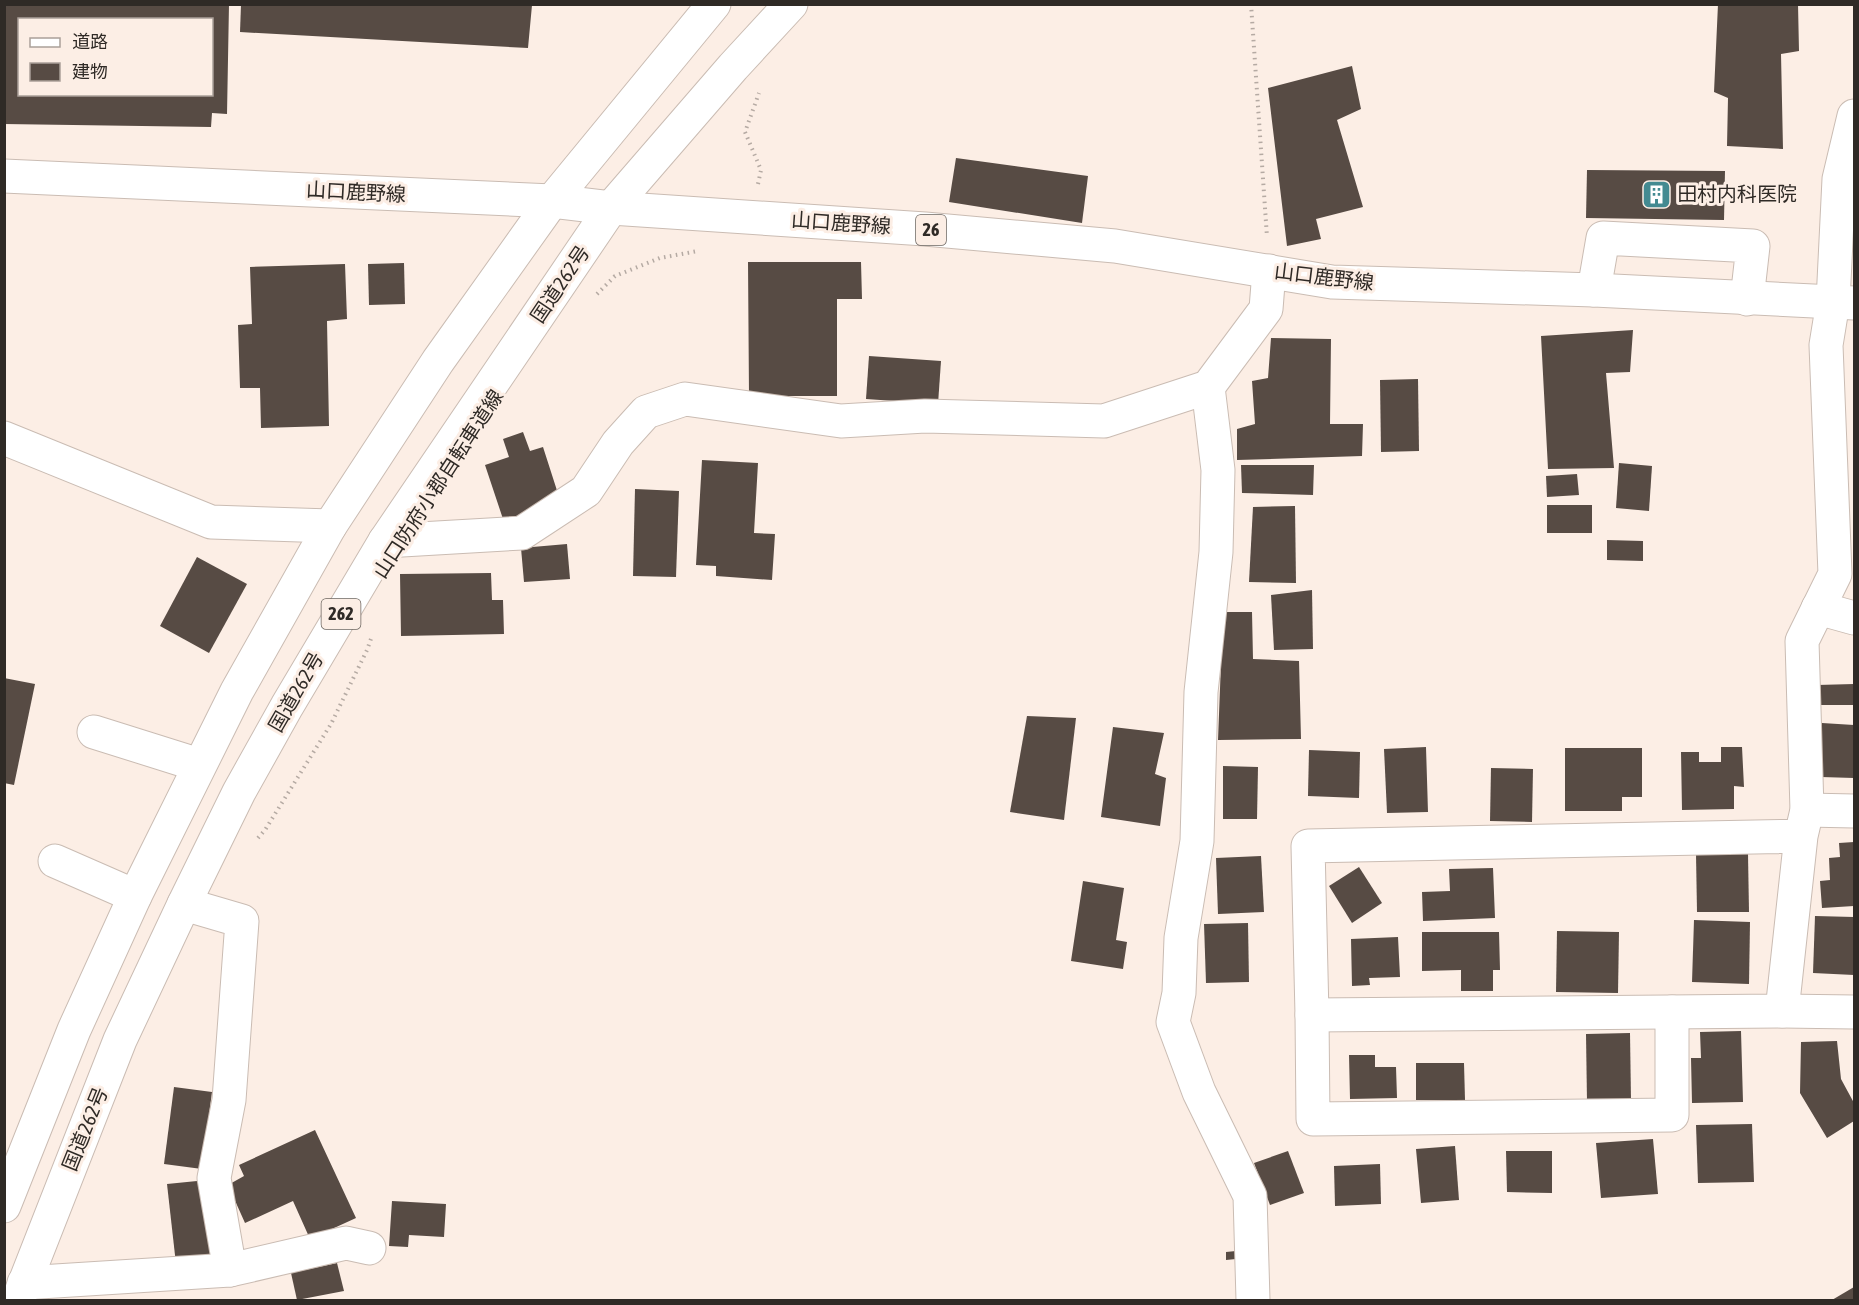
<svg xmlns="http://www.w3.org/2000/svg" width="1859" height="1305" viewBox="0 0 1859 1305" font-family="'Asap Condensed','Noto Sans JP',sans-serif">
<rect width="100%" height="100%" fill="#fceee5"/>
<g fill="#574b44" fill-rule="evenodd">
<path d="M4 4H229L227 114 212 113 211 127 4 124ZM20 20H212V94H20Z"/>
<polygon points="1718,4 1798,4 1799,51 1781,54 1783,149 1727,146 1728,98 1714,92"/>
<polygon points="241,5 532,5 528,48 240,32"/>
<polygon points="1352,66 1361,109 1337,120 1363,207 1316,219 1321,239 1287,246 1268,88"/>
<polygon points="956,158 1088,176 1082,223 949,202"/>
<polygon points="1587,170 1725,171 1724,220 1586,218"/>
<polygon points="748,262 861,262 862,299 837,299 837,396 749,396"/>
<polygon points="404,263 405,304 369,305 368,264"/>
<polygon points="345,264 347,319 327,321 329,426 261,428 260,388 240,388 238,325 252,324 250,267"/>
<polygon points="1633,330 1630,372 1606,373 1614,468 1548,469 1541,336"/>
<polygon points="1271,338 1331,339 1330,424 1363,424 1362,456 1237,460 1237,429 1255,424 1252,381 1268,378"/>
<polygon points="869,356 941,361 938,404 866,399"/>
<polygon points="1418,379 1419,451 1381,452 1380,380"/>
<polygon points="523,432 530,451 543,447 561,503 504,522 485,465 509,457 503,439"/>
<polygon points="702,460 758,463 754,533 775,534 772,580 716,576 716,566 696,565"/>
<polygon points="1619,463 1652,466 1649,511 1616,508"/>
<polygon points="1241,465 1314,465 1313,495 1242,493"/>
<polygon points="1577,474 1579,495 1547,497 1546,476"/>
<polygon points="635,489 679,491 676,577 633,576"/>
<rect x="1547" y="505" width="45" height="28"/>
<polygon points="1295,506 1296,583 1249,582 1253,507"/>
<polygon points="1607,540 1643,541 1643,561 1607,560"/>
<polygon points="567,544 570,579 524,582 521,548"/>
<polygon points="197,557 247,584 209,653 160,626"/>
<polygon points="491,573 492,600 503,600 504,634 401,636 400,574"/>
<polygon points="1312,590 1313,649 1274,650 1271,595"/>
<polygon points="1223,612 1252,612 1253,659 1299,661 1301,739 1218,740"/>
<polygon points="4,678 35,684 14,785 4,783"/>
<polygon points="1854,684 1854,705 1817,705 1817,685"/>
<polygon points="1027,716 1076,718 1064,820 1010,812"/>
<polygon points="1822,723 1854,725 1854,778 1821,777"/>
<polygon points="1113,727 1164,733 1155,774 1166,778 1160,826 1101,817"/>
<polygon points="1426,747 1428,812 1387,813 1384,749"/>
<polygon points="1721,747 1742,747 1744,787 1734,786 1734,809 1682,810 1681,752 1699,752 1699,762 1721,762"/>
<polygon points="1565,748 1642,748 1642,797 1622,797 1622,811 1565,811"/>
<polygon points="1309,750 1360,752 1359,798 1308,796"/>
<polygon points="1223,766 1258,767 1257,819 1223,819"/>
<polygon points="1491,768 1533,769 1532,822 1490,821"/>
<polygon points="1854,842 1854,906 1822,908 1820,881 1830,880 1829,858 1840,857 1839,843"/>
<polygon points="1696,854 1748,854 1749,912 1697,912"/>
<polygon points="1261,856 1264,912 1218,914 1216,858"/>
<polygon points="1359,867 1382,903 1352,923 1329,886"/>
<polygon points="1493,868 1495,918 1423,921 1422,892 1450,891 1449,869"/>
<polygon points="1083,881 1124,888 1116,940 1127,942 1123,969 1071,961"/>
<polygon points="1815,916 1854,917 1854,975 1813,973"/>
<polygon points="1694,920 1750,922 1749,984 1692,982"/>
<polygon points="1248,923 1249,982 1206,983 1204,924"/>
<polygon points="1557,931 1619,932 1618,993 1556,992"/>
<polygon points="1422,932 1499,932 1500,970 1493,970 1493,991 1461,991 1461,970 1422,971"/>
<polygon points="1398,937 1400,977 1369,978 1370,985 1352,986 1351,939"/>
<polygon points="1741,1031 1743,1102 1692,1103 1691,1058 1701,1058 1700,1032"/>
<polygon points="1630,1033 1631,1101 1587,1102 1586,1034"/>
<polygon points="1837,1041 1841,1079 1854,1103 1854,1121 1827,1138 1800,1093 1801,1042"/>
<polygon points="1349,1055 1375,1055 1375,1067 1396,1067 1397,1098 1350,1099"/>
<polygon points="1416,1063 1464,1063 1465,1100 1416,1100"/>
<polygon points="174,1087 212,1092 202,1169 164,1164"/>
<polygon points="1752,1124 1754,1182 1698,1183 1696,1125"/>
<polygon points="315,1130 356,1218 310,1239 293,1201 245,1223 228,1185 244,1176 239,1165"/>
<polygon points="1653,1139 1658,1194 1601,1198 1596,1143"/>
<polygon points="1455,1146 1459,1200 1421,1203 1416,1149"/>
<polygon points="1288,1151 1304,1193 1270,1205 1254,1163"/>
<polygon points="1506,1151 1552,1151 1552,1193 1507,1192"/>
<polygon points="1380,1164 1381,1204 1335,1206 1334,1166"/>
<polygon points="207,1180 215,1260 176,1264 167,1184"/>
<polygon points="392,1201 446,1204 444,1237 409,1235 408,1247 389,1246"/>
<polygon points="1236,1251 1236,1259 1226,1260 1226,1252"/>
<polygon points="337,1263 344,1291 297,1300 291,1273"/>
<polygon points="1854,1287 1854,1300 1832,1300"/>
</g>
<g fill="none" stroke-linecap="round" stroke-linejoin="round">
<defs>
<g id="minor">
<polyline points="1594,290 1603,238 1753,246 1747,299"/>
<polyline points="1208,387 1218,470 1216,552 1201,692 1197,841 1181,938 1179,993 1173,1022 1199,1092 1250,1196 1253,1300"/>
<polyline points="4,438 211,522 330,526"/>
<polyline points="385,541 522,533 586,491 618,443 646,412 685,399 841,421 925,416 1104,421 1208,387 1266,309 1269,271"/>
<polyline points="1818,608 1854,618"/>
<polyline points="94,732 199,765"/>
<polyline points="1807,810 1854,811"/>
<polyline points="1801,836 1308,846 1312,1015 1782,1011 1801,836 1807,810 1802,641 1835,574 1826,345 1833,302 1839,179 1854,116"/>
<polyline points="55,861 135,896"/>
<polyline points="184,904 242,921 229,1100 214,1178 230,1270"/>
<polyline points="1782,1011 1854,1012"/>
<polyline points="1312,1015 1313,1119 1672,1115 1672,1012"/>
<polyline points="24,1283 230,1270 346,1243 369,1248"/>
</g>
<polyline id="major" points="4,176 552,201 611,208 925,229 1115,246 1332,282 1594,290 1854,303"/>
<g id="highway">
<polyline points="4,1206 74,1030 135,896 237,691 330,526 438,361 552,201 714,4"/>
<polyline points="18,1300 120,1040 184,904 239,792 287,706 385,541 611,208 733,67 791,4"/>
</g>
</defs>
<use href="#minor" stroke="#cabcb3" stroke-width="35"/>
<use href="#major" stroke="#cabcb3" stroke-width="35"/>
<use href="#highway" stroke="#cabcb3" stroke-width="35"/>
<g stroke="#b5aaa3" stroke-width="4" stroke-dasharray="1.5 4.5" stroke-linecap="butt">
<polyline points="1251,4 1267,237"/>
<polyline points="758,184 761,170 745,132 759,93"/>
<polyline points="597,294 615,276 660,258 698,251"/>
<polyline points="258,838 265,830 331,724 367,650 372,636"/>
</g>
<use href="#minor" stroke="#fff" stroke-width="33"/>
<use href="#major" stroke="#fff" stroke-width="33"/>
<use href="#highway" stroke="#fff" stroke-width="33"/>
</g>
<defs>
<symbol id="building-square" viewBox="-11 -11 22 22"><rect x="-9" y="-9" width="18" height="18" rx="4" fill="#438a91" stroke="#fceee5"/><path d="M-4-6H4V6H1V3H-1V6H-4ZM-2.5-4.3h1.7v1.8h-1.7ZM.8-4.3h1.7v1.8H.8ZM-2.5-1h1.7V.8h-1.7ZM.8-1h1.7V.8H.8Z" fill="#fff"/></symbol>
</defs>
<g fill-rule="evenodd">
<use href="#building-square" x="1640" y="178" width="33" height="33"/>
</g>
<g text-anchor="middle" stroke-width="6" stroke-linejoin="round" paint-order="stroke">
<g fill="#fceee5" stroke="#6c655f" stroke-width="1.5">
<rect x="916" y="215" width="30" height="30" rx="4.5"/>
<rect x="321.5" y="599" width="39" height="30" rx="4.5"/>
</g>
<g font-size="18" font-weight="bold" fill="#2f2a26">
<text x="931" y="236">26</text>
<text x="341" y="620">262</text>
</g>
<g font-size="20" fill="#2f2a26" stroke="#fceee5">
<text transform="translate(356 192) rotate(3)" y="7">山口鹿野線</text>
<text transform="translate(841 223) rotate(4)" y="7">山口鹿野線</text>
<text transform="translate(1324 277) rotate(7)" y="7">山口鹿野線</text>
<text transform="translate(560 284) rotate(-56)" y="7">国道262号</text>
<text transform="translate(438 484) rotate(-57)" y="7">山口防府小郡自転車道線</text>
<text transform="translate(296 692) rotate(-60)" y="7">国道262号</text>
<text transform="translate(85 1129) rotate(-68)" y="7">国道262号</text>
</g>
<g font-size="20" fill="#2f2a26" stroke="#fceee5" text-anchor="start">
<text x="1677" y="201">田村内科医院</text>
</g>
</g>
<rect width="1859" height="1305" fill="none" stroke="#2f2a26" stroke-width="12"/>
<rect x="18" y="18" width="195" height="78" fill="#fceee5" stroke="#aaa099" stroke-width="1.5"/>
<rect x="30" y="38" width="30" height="9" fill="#ffffff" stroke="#aaa099" stroke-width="1.5"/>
<text x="72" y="48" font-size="18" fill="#2f2a26">道路</text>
<rect x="30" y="63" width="30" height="18" fill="#574b44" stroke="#aaa099" stroke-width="1.5"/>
<text x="72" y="78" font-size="18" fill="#2f2a26">建物</text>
</svg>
